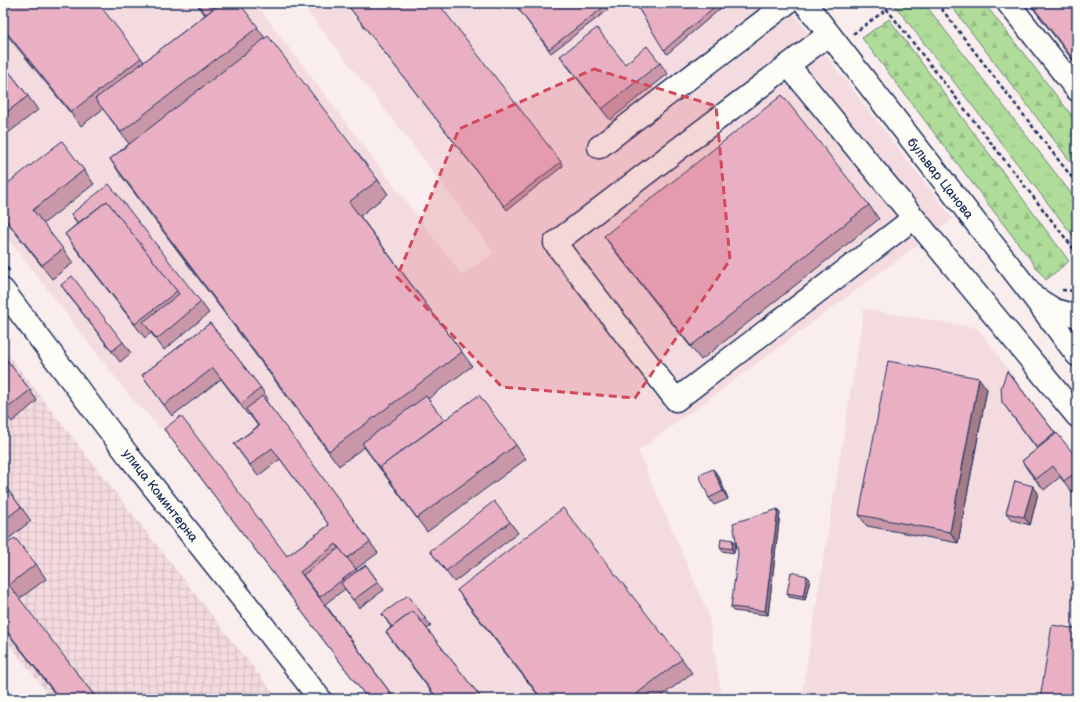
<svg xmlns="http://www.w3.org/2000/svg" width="1080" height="702" viewBox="0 0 1080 702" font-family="'Balsamiq Sans',sans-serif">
<defs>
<pattern id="industrial-grid" width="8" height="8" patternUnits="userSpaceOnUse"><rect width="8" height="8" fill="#f4dbe0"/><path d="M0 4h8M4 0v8" fill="none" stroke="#d1bcc3"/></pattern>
<pattern id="grass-tufts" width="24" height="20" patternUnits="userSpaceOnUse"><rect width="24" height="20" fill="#b0dc9a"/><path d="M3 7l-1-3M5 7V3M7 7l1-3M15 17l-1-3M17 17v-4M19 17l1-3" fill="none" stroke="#97bd87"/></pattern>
<pattern id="forest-firs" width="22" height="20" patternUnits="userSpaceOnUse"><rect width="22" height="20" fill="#b0dc9a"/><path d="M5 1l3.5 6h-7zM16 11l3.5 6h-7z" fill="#97bd87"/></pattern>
</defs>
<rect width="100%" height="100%" fill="#f9eded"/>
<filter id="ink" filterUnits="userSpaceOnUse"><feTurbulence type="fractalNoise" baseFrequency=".025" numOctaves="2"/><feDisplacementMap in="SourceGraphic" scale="8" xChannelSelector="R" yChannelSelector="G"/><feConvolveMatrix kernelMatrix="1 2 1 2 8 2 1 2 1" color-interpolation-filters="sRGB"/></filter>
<g filter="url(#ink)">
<g fill="#f4dbe0">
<polygon points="3,3 255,3 462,275 494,253 422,157 301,3 785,3 953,219 638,451 708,613 722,699 368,699 172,440 132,399 3,232"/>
<polygon points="864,309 977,328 1077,460 1077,699 801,699"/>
</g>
<polygon fill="url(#industrial-grid)" points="3,348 103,477 278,699 52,699 3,636"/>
<polygon fill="url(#grass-tufts)" stroke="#66867c" points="893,3 924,3 1077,201 1077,241"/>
<g fill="url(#forest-firs)" stroke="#66867c">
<polygon points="949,3 984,3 1077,122 1077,170"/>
<polygon points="889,19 1069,261 1046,280 862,38"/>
</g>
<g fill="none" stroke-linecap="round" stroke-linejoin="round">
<defs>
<g id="minor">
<polyline points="805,3 1026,287 1077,355"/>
<polyline points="1008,3 1077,90"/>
<polyline points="829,34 555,243 676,400 914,218"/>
<polyline points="788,65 1077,416"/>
<polyline points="599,147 787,3"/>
<polyline points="3,290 128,455 252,611 320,699"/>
<polyline points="1039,300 1055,310 1077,316"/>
</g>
</defs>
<use href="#minor" stroke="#1b2f5e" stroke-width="25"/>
<g stroke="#1b2f5e" stroke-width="2.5" stroke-dasharray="4 3" stroke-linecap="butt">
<polyline points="882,3 1077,253"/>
<polyline points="937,3 1077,184"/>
<polyline points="853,34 887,9"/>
<polyline points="3,262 10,272"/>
<polyline points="1062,290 1077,291"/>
</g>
<use href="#minor" stroke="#fdfcf7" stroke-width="22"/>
</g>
<g fill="#c897a8" stroke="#1b2f5e">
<polygon points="3,3 141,58 144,62 205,15 196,3 239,3 265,38 378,180 388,194 360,216 462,352 472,366 428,399 444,421 516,445 526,459 427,532 364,447 339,466 120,174 110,159 129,144 103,109 81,126 3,30"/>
<polygon points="346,3 561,162 563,166 507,210"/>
<polygon points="514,3 603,3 608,10 551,53"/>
<polygon points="635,3 727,3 667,54"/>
<polygon points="1029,3 1073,3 1077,8 1077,66"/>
<polygon points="560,56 625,64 660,63 668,74 610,120 568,67"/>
<polygon points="3,64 28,96 38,110 3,137"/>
<polygon points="84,170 94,184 43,224 63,249 73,263 52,279 3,217 3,181 6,185"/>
<polygon points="869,205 879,219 701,360 614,250 604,236"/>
<polygon points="71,214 201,302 209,313 164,350 151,333 145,338 75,248 65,234 77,224"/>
<polygon points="61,285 123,342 131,353 120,362 69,296"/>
<polygon points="210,323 261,388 268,399 266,401 378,553 356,569 357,571 366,565 384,590 359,608 345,589 325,604 395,699 368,699 164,429 287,556 329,525 280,459 258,476 242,455 234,444 258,426 249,414 248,415 221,379 172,416 142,375"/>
<polygon points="3,355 30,390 37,401 12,422 3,411"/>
<polygon points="1007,371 1056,434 1077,458 1077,488 1072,492 1060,477 1044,490 1029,472 1022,461 1037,449 1002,402"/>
<polygon points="987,389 958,543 867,526 859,515"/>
<polygon points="713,469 719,477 728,499 714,505 709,498"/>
<polygon points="3,484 21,507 31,521 3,543"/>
<polygon points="1033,486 1038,493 1030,525 1012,520 1006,513"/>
<polygon points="778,509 780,513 768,615 733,611 731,607"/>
<polygon points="510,522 518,533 454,582 430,551"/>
<polygon points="733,540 736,544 734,553 722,551 720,547"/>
<polygon points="3,547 36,564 46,579 19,599 97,699 59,699 3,627"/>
<polygon points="807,576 810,579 805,600 789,597 787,593"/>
<polygon points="457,590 682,659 692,673 658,699 541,699 467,604"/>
<polygon points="382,614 425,618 431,626 427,629 482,699 437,699 396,646 386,632 391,627"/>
</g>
<g fill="#a37b88" stroke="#1b2f5e">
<polygon points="979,378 987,389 958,543 950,532"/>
<polygon points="713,469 719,477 728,499 723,491"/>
<polygon points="1033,486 1038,493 1030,525 1024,517"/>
<polygon points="778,509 780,513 768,615 765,611"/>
<polygon points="733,540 736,544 734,553 732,549"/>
<polygon points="807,576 810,579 805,600 803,596"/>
</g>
<g fill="#e9b0c3" stroke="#1b2f5e">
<polygon points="3,3 98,3 141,58 71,112 3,28"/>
<polygon points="197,3 221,3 206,14"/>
<polygon points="221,3 239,3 258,27 121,132 95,99"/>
<polygon points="346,3 438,3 561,162 504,206"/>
<polygon points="514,3 603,3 605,6 549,49"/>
<polygon points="635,3 719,3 664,50"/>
<polygon points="1030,3 1073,3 1077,8 1077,64"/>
<polygon points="597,28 625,64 647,46 660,63 602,109 560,56"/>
<polygon points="268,36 378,180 349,202 462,352 329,451 110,159"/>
<polygon points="3,64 28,96 3,115"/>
<polygon points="782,95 869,205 691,346 604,236"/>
<polygon points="62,141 84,170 33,210 63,249 42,265 3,216 3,187"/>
<polygon points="109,184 201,302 157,339 143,322 179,294 107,201 78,223 71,214"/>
<polygon points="107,201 177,291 135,324 65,234"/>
<polygon points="72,276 123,342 112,351 61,285"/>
<polygon points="210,323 261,388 241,404 213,368 164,405 142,375"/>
<polygon points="3,355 30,390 4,411 3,410"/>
<polygon points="888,361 979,378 950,532 859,515"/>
<polygon points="1007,371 1055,433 1037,448 1002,402 1001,388"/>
<polygon points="479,395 516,445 417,518 380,467"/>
<polygon points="262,396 291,434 370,542 347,558 336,544 300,572 395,699 368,699 164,429 181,416 287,556 329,525 272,448 250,465 234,444 259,426 246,409"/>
<polygon points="426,396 444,420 380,467 382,471 362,443"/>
<polygon points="1057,433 1077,458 1077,471 1064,481 1053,466 1036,479 1022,461"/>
<polygon points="713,469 723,491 709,498 699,475"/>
<polygon points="1015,481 1033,486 1024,517 1006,513"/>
<polygon points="3,484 21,507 3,521"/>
<polygon points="494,501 510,522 446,571 430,551"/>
<polygon points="563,508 682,659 630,699 542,699 457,590"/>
<polygon points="778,509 765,611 731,607 738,553 733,523"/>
<polygon points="15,538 36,564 9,585 97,699 60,699 3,626 3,547"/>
<polygon points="721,538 733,540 732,549 720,547"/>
<polygon points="339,548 356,569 320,597 303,575"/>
<polygon points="366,565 378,582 353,600 341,583"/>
<polygon points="791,572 807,576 803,596 787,593"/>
<polygon points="408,595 425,618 421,622 413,611 392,627 382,614"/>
<polygon points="413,611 482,699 438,699 386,632"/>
<polygon points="1052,625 1077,629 1077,699 1040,699"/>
</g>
</g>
<path fill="#d1495b" fill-opacity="0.2" stroke="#d1495b" stroke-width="3" stroke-dasharray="8 5" stroke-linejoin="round" d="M594 69 716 106 730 260 635 398 502 387 397 277 459 129Z"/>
<g text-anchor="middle" stroke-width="3" stroke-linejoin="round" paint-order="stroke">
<g font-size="13" fill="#1b2f5e" stroke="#fdfcf7">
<text transform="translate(941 178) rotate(52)" y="5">бульвар Цанова</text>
<text transform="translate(161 495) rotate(52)" y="5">улица Коминтерна</text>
</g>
</g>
<rect width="1080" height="702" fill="none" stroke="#fdfcf7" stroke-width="16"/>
<rect x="8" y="8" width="1064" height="686" fill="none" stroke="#1b2f5e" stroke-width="1.5" filter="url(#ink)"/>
</svg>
